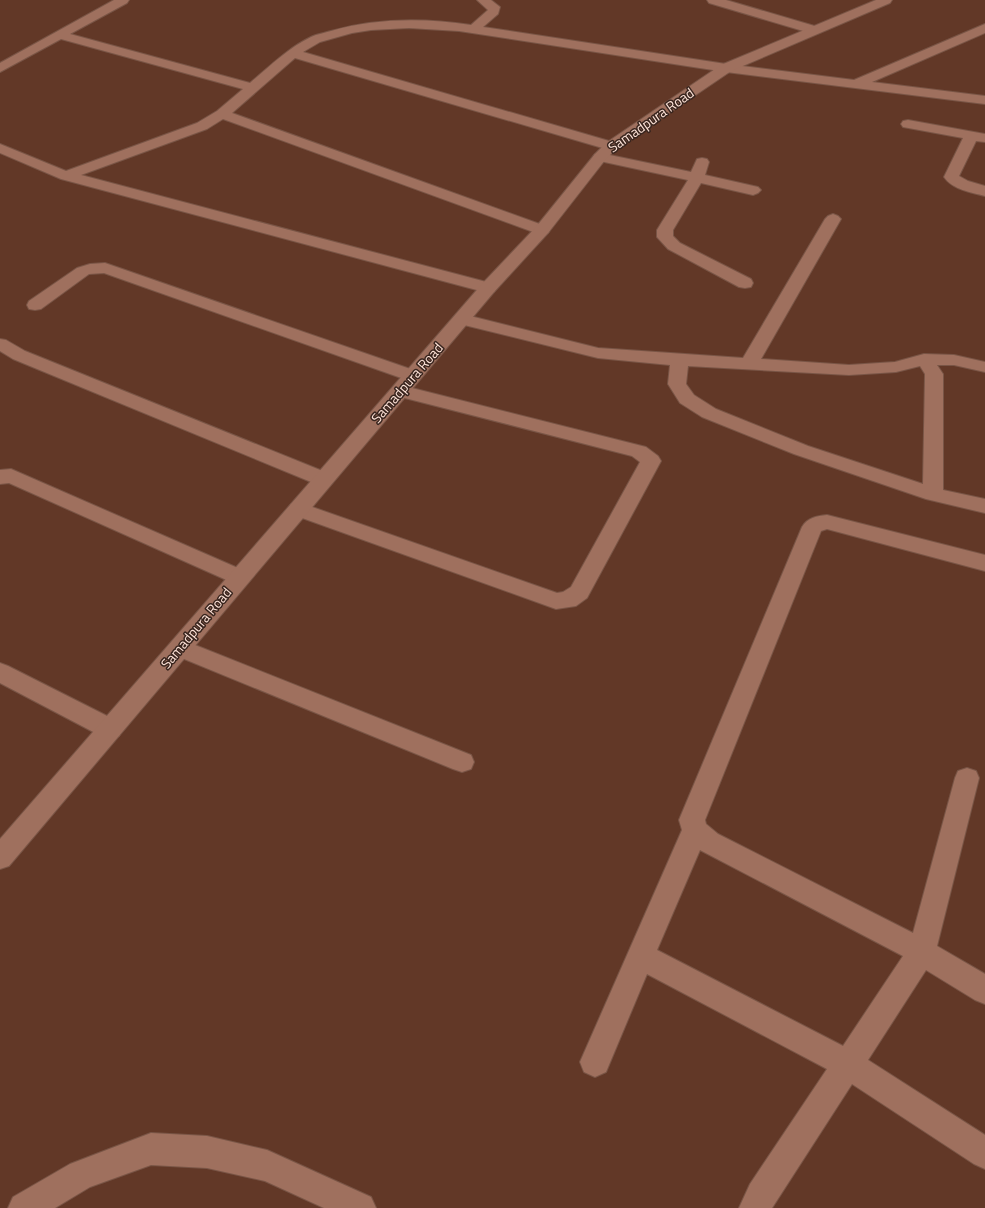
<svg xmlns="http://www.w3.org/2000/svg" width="985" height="1208" viewBox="0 0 985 1208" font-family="'Titillium Web',sans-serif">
<rect width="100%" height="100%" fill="#623827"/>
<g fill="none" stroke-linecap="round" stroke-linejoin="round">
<defs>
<g id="minor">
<path d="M114 0H129L127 3 70 34 250 83C269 67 288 48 311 37 317 34 325 33 331 31 376 18 425 18 471 25L488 10 477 0H491L500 7 498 14 483 27 726 64 854 80 985 24V33L872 82 985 96V104L726 72 459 31 409 28 371 30 352 33 320 42 303 52 616 143 618 146 616 149 611 150 606 149 295 58 232 113 548 227 550 230 548 233 542 235 536 233 223 119 207 129 81 175 494 284 496 288 494 292 488 293 61 179 0 153V144L66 171 197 123 217 111 243 89 61 39 0 72V63Z"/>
<polygon points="707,0 726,0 818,27 820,30 818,33 810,33 709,3"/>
<path d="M908 120 985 134V142L976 141 959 176 968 181 985 186V196C971 192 953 190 944 177L963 138 903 127 901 124 903 121Z"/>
<polygon points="600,153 691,172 697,159 702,158 707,159 709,162 705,175 758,187 761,190 758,193 753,195 701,183 673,230 673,236 680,243 751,279 753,283 751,287 745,288 739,287 668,249 657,237 657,230 688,180 595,160 593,157 595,154"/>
<path d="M833 214 838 216 841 219 761 359 849 365 895 362 924 354 954 355 985 362V372L954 365H937L943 374V490L985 499V513L926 499 794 454 702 417 680 403 668 384 670 365 598 358 456 323 453 319 456 315 462 314 598 348 743 358 825 219 828 216ZM688 366 849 375 896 372 920 366 925 374 923 484 808 446 716 409 694 395 686 384Z"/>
<polygon points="105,263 419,372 422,376 419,380 413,381 407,380 104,273 89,274 41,309 35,310 29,309 27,305 29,301 77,268 90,264"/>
<polygon points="0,339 6,340 25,351 330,474 333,479 330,484 323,486 316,484 13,359 0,351"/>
<polygon points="400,385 646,447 658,456 661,461 587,598 576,606 556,609 291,514 288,509 291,504 298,502 557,593 563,592 571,587 640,462 632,456 393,395 391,391 393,387"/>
<polygon points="11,469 247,572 250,577 247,582 239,585 231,582 9,483 0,484 0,470"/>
<path d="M827 515 985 555V571L827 529 821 531 705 820 706 824 718 834 913 933 955 778 958 771 967 768 976 771 979 778 937 946 985 974V1004L975 1000 926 970 868 1060 985 1135V1169L974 1164 852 1084 772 1208H739L750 1184 827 1069 647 974 606 1072 595 1077 584 1072 580 1062 682 830 679 820 802 527C807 518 817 516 827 515ZM700 850 903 956 843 1046 657 950Z"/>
<polygon points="180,639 471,755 474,762 471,769 462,772 453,769 172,654 169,648 172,642"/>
<polygon points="0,663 8,666 119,722 122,729 119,736 110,739 101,736 0,683"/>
<polygon points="151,1133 207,1136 267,1150 371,1197 376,1208 324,1208 265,1181 207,1168 151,1165 90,1187 55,1208 8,1208 13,1197 70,1164"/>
</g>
<polygon id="tertiary" points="876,0 892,0 890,3 731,71 616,149 605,160 548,233 494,292 9,866 0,869 0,839 482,284 536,227 595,154 606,143 721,65"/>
</defs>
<use href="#minor" stroke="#795546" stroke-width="2"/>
<use href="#tertiary" stroke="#795546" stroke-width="2"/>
<use href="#minor" fill="#9f705e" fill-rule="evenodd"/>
<use href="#tertiary" fill="#9f705e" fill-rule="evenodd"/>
</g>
<g text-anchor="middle" stroke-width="3" stroke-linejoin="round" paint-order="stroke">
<g font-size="14" fill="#fee3d8" stroke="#39251e">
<text transform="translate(651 120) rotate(-35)" y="5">Samadpura Road</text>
<text transform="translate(407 383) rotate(-49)" y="5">Samadpura Road</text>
<text transform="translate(196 628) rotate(-50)" y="5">Samadpura Road</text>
</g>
</g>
</svg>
